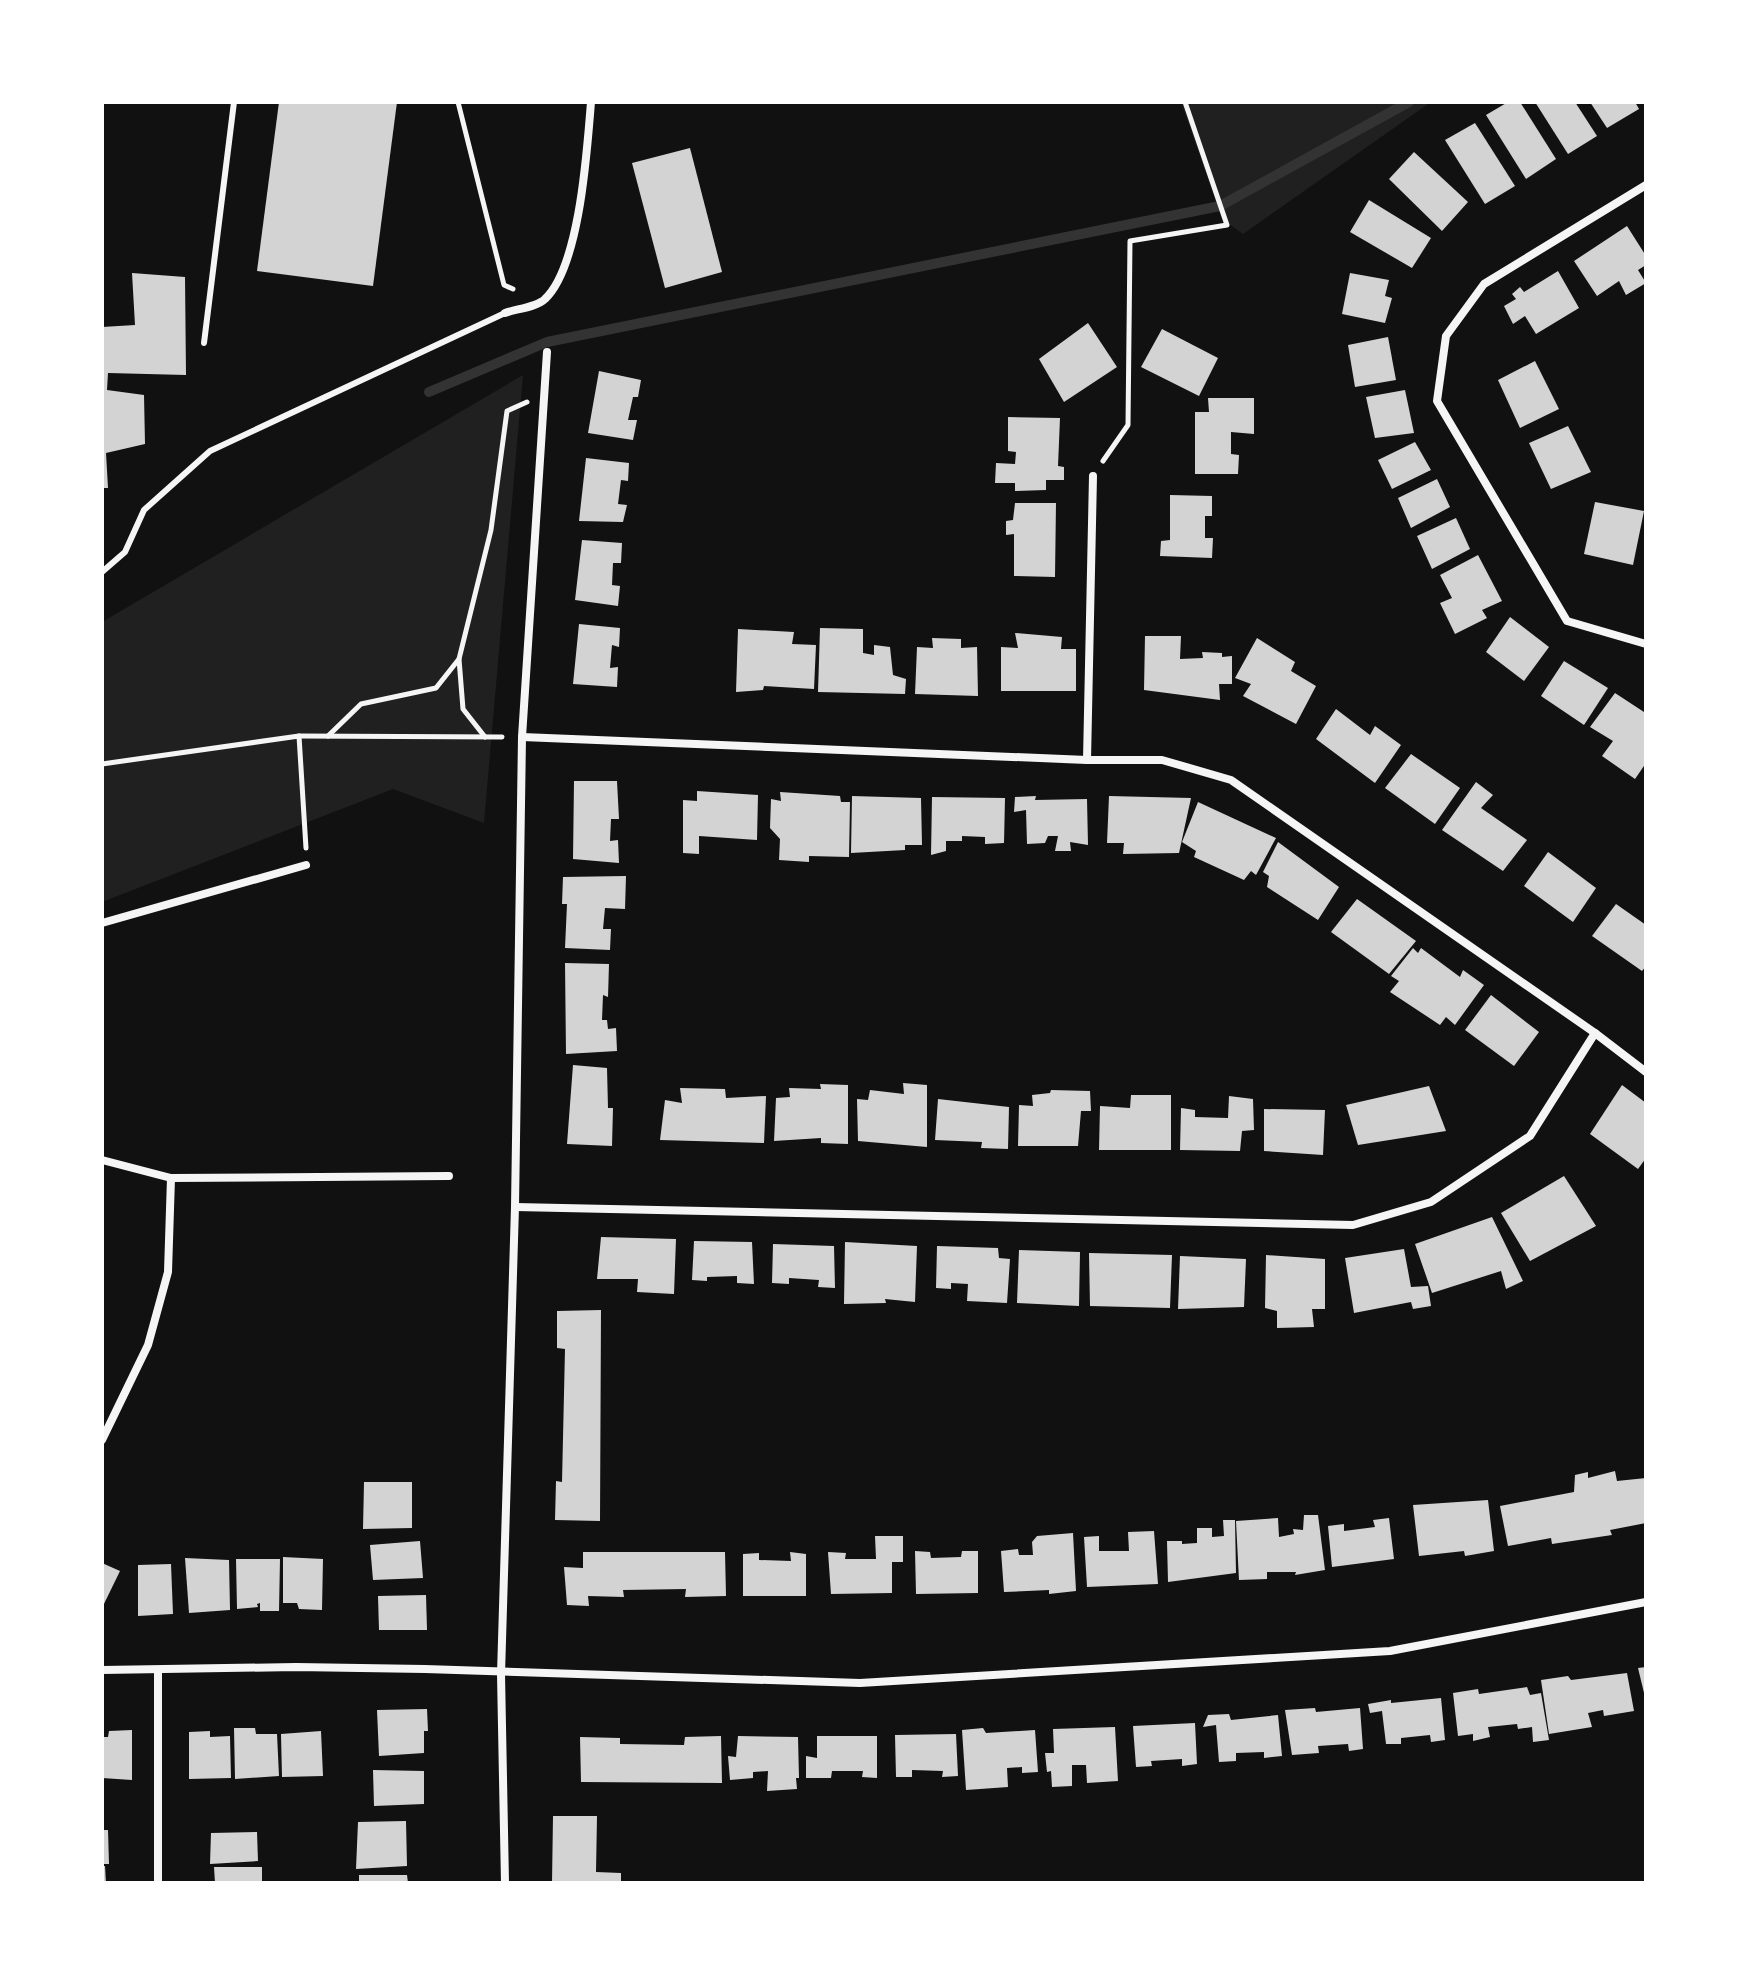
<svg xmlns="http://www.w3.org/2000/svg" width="1748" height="1985" viewBox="0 0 1748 1985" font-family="'Playfair Display',serif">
<rect width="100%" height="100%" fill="#111"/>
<g fill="#202020">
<polygon points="1181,102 1431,102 1243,234 1222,219"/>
<polygon points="523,375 484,823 393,789 102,902 102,622"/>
</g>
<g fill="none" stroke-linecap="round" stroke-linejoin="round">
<polyline stroke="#333" stroke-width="10" points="429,392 547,342 1220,206 1409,102"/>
</g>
<g fill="#d3d3d3">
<polygon points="279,102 397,102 373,286 257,271"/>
<polygon points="1508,102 1520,102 1556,159 1526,179 1486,115"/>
<polygon points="1535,102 1575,102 1597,136 1568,154"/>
<polygon points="1590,102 1635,102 1639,109 1607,128"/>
<polygon points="1475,123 1515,186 1485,204 1445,140"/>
<polygon points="690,148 722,272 665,288 632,163"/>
<polygon points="1414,152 1468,202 1442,231 1389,179"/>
<polygon points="1369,200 1431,238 1412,268 1350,232"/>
<polygon points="1627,226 1646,256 1646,265 1638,270 1646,283 1626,295 1619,281 1597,296 1574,261"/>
<polygon points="1558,271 1579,308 1536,334 1525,316 1513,324 1504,306 1516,299 1512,294 1520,287 1524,292"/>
<polygon points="132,273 185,277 186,375 108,373 107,390 144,395 145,444 106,453 108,488 102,488 102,327 135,325"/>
<polygon points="1350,273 1389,280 1385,296 1392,298 1385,323 1342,314"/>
<polygon points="1088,323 1117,367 1064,402 1039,359"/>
<polygon points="1162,329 1218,358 1199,396 1141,367"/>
<polygon points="1388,337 1396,380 1355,387 1348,345"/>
<polygon points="1535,361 1559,409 1520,428 1498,380"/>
<polygon points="599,371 641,380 638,397 633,397 628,420 637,420 633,440 588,433"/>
<polygon points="1405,390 1414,433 1375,438 1366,397"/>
<polygon points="1208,398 1254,398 1254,434 1231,432 1231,454 1239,455 1238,474 1195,474 1195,412 1209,412"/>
<polygon points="1008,417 1060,418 1058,466 1064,467 1064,480 1046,480 1046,490 1015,491 1015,483 995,483 996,463 1015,464 1016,452 1008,451"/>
<polygon points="1568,426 1591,472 1551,489 1529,443"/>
<polygon points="1415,442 1431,470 1392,489 1378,460"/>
<polygon points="586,458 629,463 628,481 621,480 618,504 627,505 623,522 579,521"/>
<polygon points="1437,479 1450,507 1411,528 1398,498"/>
<polygon points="1170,495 1212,496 1212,516 1205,516 1205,538 1213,538 1212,558 1160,556 1161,541 1170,540"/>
<polygon points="1595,502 1644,511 1633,565 1584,554"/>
<polygon points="1015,503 1056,503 1055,577 1014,576 1014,534 1006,535 1006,521 1013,520"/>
<polygon points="1456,518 1470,549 1432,569 1417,536"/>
<polygon points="582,540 622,543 621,563 613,563 612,585 620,586 618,606 575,600"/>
<polygon points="1478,555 1502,601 1482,610 1487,618 1455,634 1440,603 1452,598 1440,575"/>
<polygon points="1510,617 1549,647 1524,681 1486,652"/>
<polygon points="579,624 620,628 619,647 612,645 610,668 618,667 617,687 573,684"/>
<polygon points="820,628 863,629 863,653 874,655 874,645 890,647 893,675 906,679 905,694 818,692"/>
<polygon points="738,629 794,632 792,644 816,645 814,689 764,686 763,690 736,692"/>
<polygon points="1015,633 1062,637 1061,649 1076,649 1076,691 1001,691 1001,647 1018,648"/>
<polygon points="1145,636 1181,636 1180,659 1203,658 1202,652 1222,653 1222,657 1232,656 1232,684 1219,684 1220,700 1144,690"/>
<polygon points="932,638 961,639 961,648 977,647 978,696 915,694 917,647 933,648"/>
<polygon points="1257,638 1295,662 1291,671 1316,686 1296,724 1243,696 1251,684 1235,678"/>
<polygon points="1564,661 1608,688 1584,725 1541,696"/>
<polygon points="1615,693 1644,712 1646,710 1646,763 1635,779 1602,756 1613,741 1590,727"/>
<polygon points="1336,709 1370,735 1375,726 1401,745 1375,783 1316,739"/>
<polygon points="1411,754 1460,788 1435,824 1385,788"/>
<polygon points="574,781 617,781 619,819 611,819 610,841 618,840 619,863 573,859"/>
<polygon points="1476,782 1493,795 1481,808 1527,840 1503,871 1442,830"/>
<polygon points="697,791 758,795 757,840 699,836 699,854 683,853 683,800 697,801"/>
<polygon points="780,792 840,796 841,802 850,802 849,857 809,856 809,862 779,860 780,839 770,828 771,799 781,801"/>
<polygon points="852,796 921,798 922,845 905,845 905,850 851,853"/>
<polygon points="1036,796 1035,800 1087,799 1088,845 1070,842 1071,851 1055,851 1058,836 1048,836 1045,843 1027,844 1026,810 1014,812 1015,797"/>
<polygon points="1109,796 1191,798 1179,853 1123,854 1124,843 1107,843"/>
<polygon points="932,797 1005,798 1004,843 985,844 985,837 962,836 962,841 946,841 946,851 931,855"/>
<polygon points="1198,802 1276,838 1256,875 1251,871 1244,880 1194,857 1196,851 1182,842"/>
<polygon points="1278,842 1339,887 1318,920 1267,887 1269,876 1263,872"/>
<polygon points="1548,852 1596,888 1573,922 1524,886"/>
<polygon points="626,876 625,909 605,908 603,929 611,929 610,950 565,948 567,904 562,904 563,877"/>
<polygon points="1357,899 1416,941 1389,974 1331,932"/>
<polygon points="1616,904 1646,925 1646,966 1642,971 1592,936"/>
<polygon points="1413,948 1418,953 1421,948 1460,977 1463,970 1484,985 1455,1025 1446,1017 1440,1025 1390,992 1399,981 1391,976"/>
<polygon points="565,963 609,964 608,997 603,995 602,1020 607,1020 608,1029 616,1028 617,1051 566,1054"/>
<polygon points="1491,995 1539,1032 1514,1066 1465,1030"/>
<polygon points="573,1065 607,1068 608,1108 613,1108 612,1146 567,1144"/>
<polygon points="903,1083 927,1085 927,1147 858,1141 857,1099 868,1100 870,1090 904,1094"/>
<polygon points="820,1084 848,1085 848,1144 821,1143 821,1138 774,1141 776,1098 790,1097 789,1088 821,1089"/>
<polygon points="1622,1085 1646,1103 1646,1158 1638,1169 1590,1134"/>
<polygon points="1429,1086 1446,1131 1358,1145 1346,1105"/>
<polygon points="680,1088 725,1089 726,1098 766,1096 764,1143 660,1140 665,1100 682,1103"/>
<polygon points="1051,1090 1090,1091 1091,1111 1081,1111 1078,1146 1018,1146 1019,1105 1033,1106 1032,1095 1050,1093"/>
<polygon points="1131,1095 1171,1095 1171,1150 1099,1150 1100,1106 1130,1108"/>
<polygon points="1229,1096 1253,1099 1254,1130 1242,1131 1240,1151 1180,1150 1181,1108 1195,1110 1195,1117 1228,1118"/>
<polygon points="938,1099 1009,1107 1008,1149 981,1148 982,1142 935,1140"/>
<polygon points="1264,1109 1325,1110 1323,1155 1264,1151"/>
<polygon points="1564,1176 1596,1226 1530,1261 1501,1213"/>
<polygon points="1492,1217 1523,1281 1506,1289 1501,1271 1432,1293 1415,1244"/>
<polygon points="601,1237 676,1239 674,1294 637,1292 638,1279 597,1279"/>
<polygon points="694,1241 752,1242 754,1284 737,1283 737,1276 707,1277 707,1281 692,1280"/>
<polygon points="845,1242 917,1246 915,1302 885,1299 886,1303 844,1304"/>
<polygon points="773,1244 834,1246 835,1288 818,1287 819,1280 789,1278 789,1284 772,1283"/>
<polygon points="937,1246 998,1248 999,1258 1010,1259 1007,1303 967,1301 968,1284 951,1283 951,1289 936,1288"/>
<polygon points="1404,1249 1411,1287 1428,1286 1431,1306 1413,1309 1411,1302 1354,1313 1345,1258"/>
<polygon points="1019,1250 1080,1252 1079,1306 1017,1303"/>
<polygon points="1089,1253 1172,1255 1170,1308 1090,1306"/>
<polygon points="1266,1255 1325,1259 1325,1309 1312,1309 1314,1327 1277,1328 1277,1311 1265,1308"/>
<polygon points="1180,1256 1246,1259 1244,1307 1178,1309"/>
<polygon points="601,1310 600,1521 555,1520 556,1481 562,1482 565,1349 557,1348 557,1311"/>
<polygon points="1615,1471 1617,1481 1646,1478 1646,1523 1610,1530 1612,1535 1552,1544 1551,1538 1508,1546 1500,1506 1574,1492 1575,1475 1588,1472 1588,1478"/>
<polygon points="364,1482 412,1482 412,1528 363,1529"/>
<polygon points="1488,1500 1494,1551 1465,1556 1464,1551 1419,1556 1413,1505"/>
<polygon points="1304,1515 1318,1515 1325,1570 1295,1575 1296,1572 1267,1572 1267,1579 1239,1580 1236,1521 1278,1518 1279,1537 1294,1534 1293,1529 1303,1530"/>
<polygon points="1389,1518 1394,1559 1332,1567 1328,1526 1344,1524 1344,1531 1375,1527 1373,1520"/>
<polygon points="1223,1520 1235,1520 1236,1573 1168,1582 1167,1541 1182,1541 1182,1544 1197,1543 1197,1528 1212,1528 1212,1537 1224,1536"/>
<polygon points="1154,1531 1158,1584 1087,1587 1084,1537 1099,1536 1099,1551 1129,1551 1128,1532"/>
<polygon points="1073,1533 1076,1591 1049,1594 1049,1590 1004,1592 1001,1551 1018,1549 1019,1555 1033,1555 1032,1542 1037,1536"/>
<polygon points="875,1536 903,1536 903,1562 892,1562 892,1593 831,1594 828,1552 846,1553 845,1559 876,1559"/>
<polygon points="420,1541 423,1578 373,1580 370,1545"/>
<polygon points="915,1551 930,1552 931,1558 961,1557 962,1551 978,1551 978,1593 916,1594"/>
<polygon points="583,1552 725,1552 726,1596 685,1597 686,1589 623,1590 624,1597 588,1596 589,1606 567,1605 564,1567 583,1568"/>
<polygon points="790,1552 806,1554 806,1596 743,1596 743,1554 759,1553 759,1560 791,1561"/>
<polygon points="283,1557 323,1559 322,1610 299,1609 297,1603 283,1603"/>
<polygon points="185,1558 229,1560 230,1610 189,1613"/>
<polygon points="236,1559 280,1559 279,1611 260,1611 260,1603 257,1604 258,1607 237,1609"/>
<polygon points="102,1563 120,1571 102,1608"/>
<polygon points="171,1564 173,1614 138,1616 138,1565"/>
<polygon points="426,1595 427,1630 379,1630 378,1596"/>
<polygon points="1646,1667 1646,1697 1645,1697 1638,1668"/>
<polygon points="1627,1673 1634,1711 1604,1716 1603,1710 1588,1713 1592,1727 1549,1734 1541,1680 1568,1676 1571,1680"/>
<polygon points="1527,1687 1530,1695 1541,1693 1549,1740 1533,1742 1532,1727 1518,1729 1517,1724 1488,1727 1490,1737 1473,1741 1473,1734 1458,1736 1453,1693 1478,1689 1479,1694"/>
<polygon points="1441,1698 1445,1740 1431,1742 1430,1735 1401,1738 1401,1744 1386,1744 1382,1711 1370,1713 1368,1704 1391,1700 1391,1703"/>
<polygon points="1315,1708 1316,1712 1360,1708 1363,1749 1349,1751 1348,1744 1318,1746 1319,1753 1292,1755 1285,1710"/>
<polygon points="427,1709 428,1731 424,1731 424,1753 379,1756 377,1710"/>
<polygon points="1229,1714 1231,1720 1278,1715 1282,1756 1264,1758 1264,1752 1236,1753 1236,1761 1219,1762 1216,1725 1203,1727 1208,1715"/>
<polygon points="1195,1723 1197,1764 1182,1766 1182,1759 1151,1761 1152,1766 1136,1767 1133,1726"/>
<polygon points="1115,1727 1118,1781 1087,1783 1086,1765 1072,1765 1072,1786 1052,1787 1051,1771 1047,1772 1045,1753 1054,1753 1053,1729"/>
<polygon points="234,1728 255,1728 256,1734 277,1734 279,1776 235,1779"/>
<polygon points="983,1728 986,1733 1035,1730 1038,1772 1022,1773 1022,1767 1007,1768 1008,1787 966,1790 962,1730"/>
<polygon points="132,1730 132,1780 102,1778 102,1737 108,1737 109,1731"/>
<polygon points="210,1731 210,1737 230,1736 231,1778 189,1779 189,1732"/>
<polygon points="321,1731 323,1776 282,1777 281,1734"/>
<polygon points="956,1734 958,1776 942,1777 943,1771 912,1770 912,1777 896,1777 895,1735"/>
<polygon points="721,1736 722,1783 581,1782 580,1737 620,1738 620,1744 684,1745 685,1737"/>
<polygon points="738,1736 798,1737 799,1778 796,1778 797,1789 767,1791 768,1771 753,1772 753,1778 730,1780 728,1756 736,1757"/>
<polygon points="817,1736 877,1736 877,1778 862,1777 863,1771 832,1771 831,1778 806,1778 806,1756 817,1758"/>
<polygon points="373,1770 424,1771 424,1804 374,1806"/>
<polygon points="553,1816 597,1816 596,1872 621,1873 621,1883 552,1883"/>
<polygon points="406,1821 407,1866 356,1869 358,1822"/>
<polygon points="102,1830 108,1830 109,1864 102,1864"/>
<polygon points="257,1832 258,1861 210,1864 211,1833"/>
<polygon points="102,1866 105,1866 106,1883 102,1883"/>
<polygon points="214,1867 262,1867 262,1883 215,1883"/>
<polygon points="359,1875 407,1875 408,1883 359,1883"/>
</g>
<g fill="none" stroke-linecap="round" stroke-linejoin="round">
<g stroke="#f5f5f5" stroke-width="5">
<polyline points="458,102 504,285 513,289"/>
<polyline points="1103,461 1128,425 1130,241 1227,225 1185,102"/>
<polyline points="459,659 491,530 507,411 527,402"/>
<polyline points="299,736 502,737"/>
<polyline points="328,736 361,704 436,688 459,659 463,709 485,737"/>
<polyline points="102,764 299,736 306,848"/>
</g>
<g stroke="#f5f5f5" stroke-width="6">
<polyline points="204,343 234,102"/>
<polyline points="102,572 125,552 144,510 210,451 505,313"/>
</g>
<g stroke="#f5f5f5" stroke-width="8">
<polyline points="1646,185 1484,284 1446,336 1437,401 1567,621 1646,644"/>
<path d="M505 313C516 309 537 307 545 299 580 266 587 150 591 102"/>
<polyline points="522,737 1087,760 1162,760 1231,780 1595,1033 1646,1072"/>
<polyline points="1087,760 1093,476"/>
<polyline points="102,923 306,865"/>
<polyline points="102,1160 171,1178 449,1176"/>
<polyline points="515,1207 1353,1225 1431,1202 1530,1136 1595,1033"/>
<polyline points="102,1440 148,1345 168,1272 171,1178"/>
<polyline points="102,1670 296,1667 425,1669 860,1683 1390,1651 1646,1602"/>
<polyline points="158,1883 158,1671"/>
<polyline points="505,1883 501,1674 515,1207 522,737 547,352"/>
</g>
</g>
<rect width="1748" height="1985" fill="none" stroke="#ffffff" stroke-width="208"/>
</svg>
